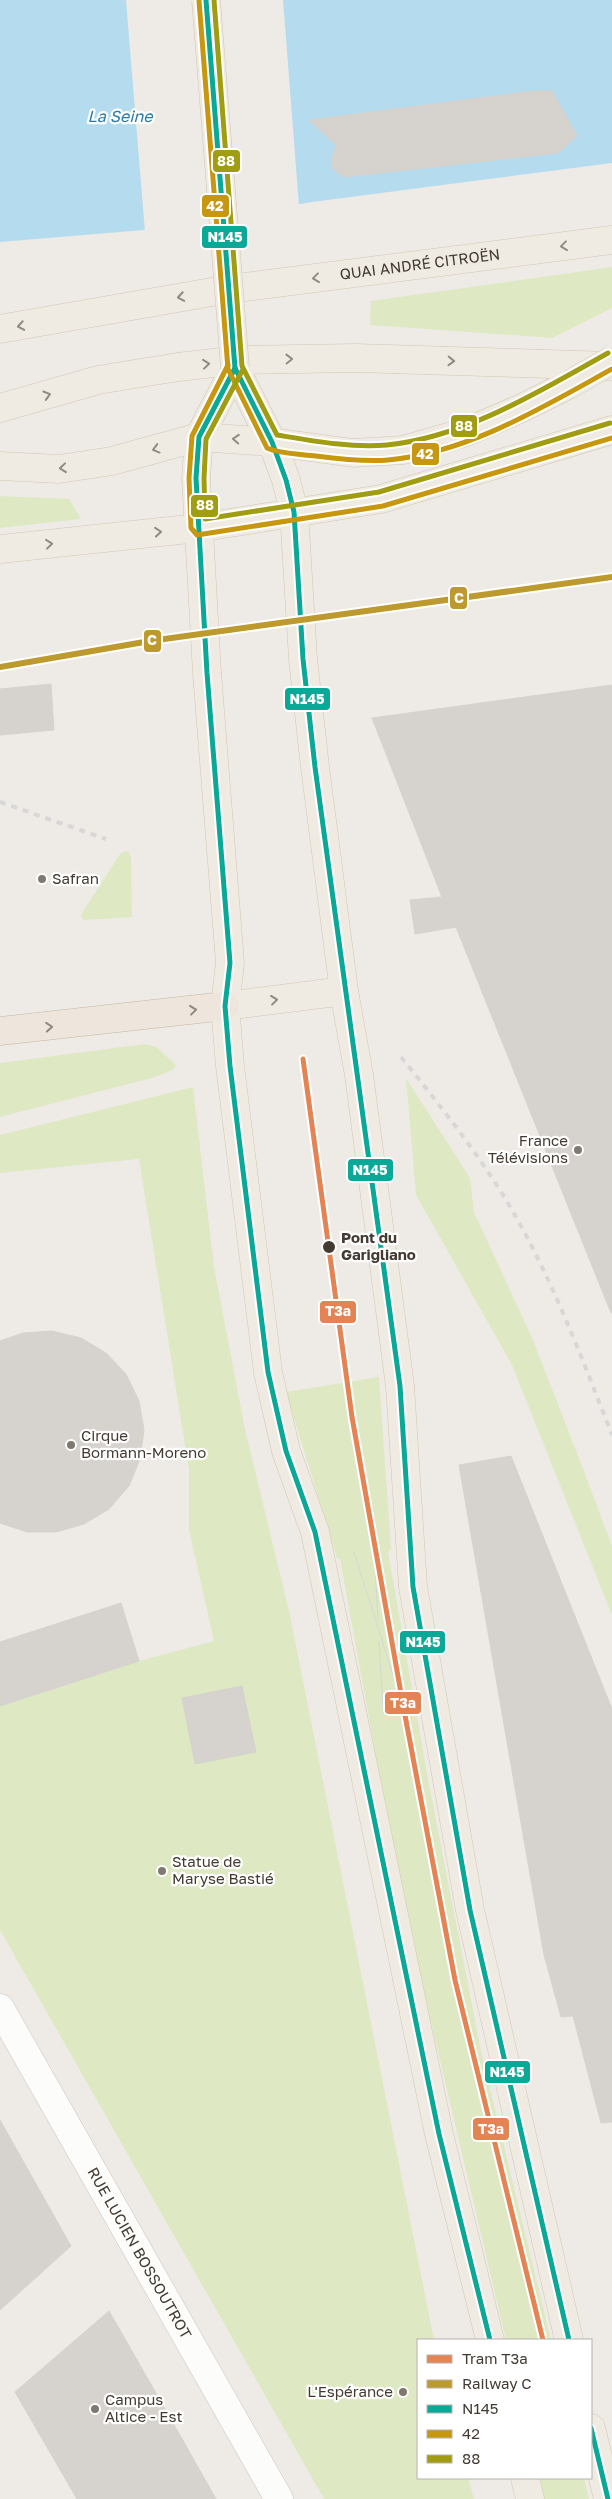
<svg xmlns="http://www.w3.org/2000/svg" width="612" height="2499" viewBox="0 0 612 2499" font-family="'Golos Text',sans-serif">
<rect width="100%" height="100%" fill="#eeebe6"/>
<g fill="#dee9c4">
<polygon points="612,267 612,308 552,338 370,325 371,301"/>
<polygon points="0,496 69,499 81,519 0,528"/>
<polygon points="125,851 129,852 131,858 132,917 84,920 81,917 82,913 120,854"/>
<polygon points="145,1044 156,1047 176,1065 173,1070 152,1078 0,1117 0,1063"/>
<polygon points="406,1078 470,1178 474,1212 533,1340 582,1466 612,1546 612,1615 512,1365 416,1195"/>
<polygon points="193,1087 214,1267 245,1429 290,1615 434,2340 418,2340 418,2478 468,2478 474,2499 324,2499 0,1930 0,1706 139,1661 214,1641 189,1530 189,1470 139,1159 0,1173 0,1135"/>
<polygon points="379,1377 391,1549 388,1552 428,1779 481,2051 551,2340 506,2340 422,1984 378,1767 340,1559 337,1558 286,1392"/>
<polygon points="539,2478 584,2478 589,2499 544,2499"/>
</g>
<polygon fill="#b4dcee" points="0,0 612,0 612,163 312,202 144,230 0,242"/>
<polygon fill="#eeebe6" points="126,0 283,0 299,206 145,232"/>
<g fill="#d6d2cd" stroke="#d6d2cc">
<polygon points="534,91 552,91 577,136 558,153 344,177 332,168 332,158 336,145 309,120"/>
<polygon points="51,684 54,730 0,735 0,689"/>
<polygon points="612,685 612,1313 611,1313 456,927 415,934 410,900 442,897 372,718"/>
<polygon points="52,1331 81,1338 106,1353 126,1374 139,1401 144,1430 140,1459 129,1486 109,1509 84,1524 56,1532 27,1532 0,1523 0,1341 23,1333"/>
<polygon points="511,1456 612,1709 612,2122 601,2123 573,2016 561,2017 544,1955 459,1465"/>
<polygon points="121,1603 139,1661 0,1706 0,1642"/>
<polygon points="242,1686 256,1752 195,1764 182,1698"/>
<polygon points="0,2120 71,2246 0,2310"/>
<polygon points="109,2311 181,2437 216,2499 77,2499 15,2392"/>
</g>
<g fill="none" stroke-linecap="round" stroke-linejoin="round">
<defs>
<g id="minor">
<path id="s1" d="M0 2008 279 2499"/>
</g>
<g id="primary">
<path id="s2" d="M0 329 229 289 612 240"/>
<polyline points="235,368 199,437 196,478 207,673 230,963 225,1006 230,1066 268,1372 286,1451 315,1532 439,2134 490,2340"/>
<polyline points="235,368 272,442 286,480 294,512 303,659 315,767 344,991 359,1075 400,1386 413,1587 470,1910 569,2340"/>
<polyline points="0,408 98,380 178,367 240,360 356,358 612,366"/>
<polyline points="0,466 59,469 112,461 199,437 272,442 353,453 403,450 466,432 522,408 572,383"/>
<polyline points="0,549 198,528 381,499 612,430"/>
<polyline points="225,1006 344,991"/>
<polyline points="591,2428 608,2499"/>
<polyline points="525,2478 530,2499"/>
</g>
<polyline id="trunk" points="0,1031 225,1006"/>
</defs>
<use href="#minor" stroke="#cac7c2" stroke-width="29"/>
<use href="#primary" stroke="#d1c6b2" stroke-width="29"/>
<use href="#trunk" stroke="#c6b6a0" stroke-width="29"/>
<use href="#minor" stroke="#fcfcfb" stroke-width="28"/>
<use href="#primary" stroke="#f0ebe2" stroke-width="28"/>
<use href="#trunk" stroke="#eee6dc" stroke-width="28"/>
<g stroke="#d8d7d7" stroke-width="1">
<polyline points="374,1547 378,1620"/>
<polyline points="354,1552 404,1710"/>
<polyline points="379,1642 383,1709"/>
</g>
<g stroke="#d8d7d7" stroke-width="4" stroke-dasharray="6 6" stroke-linecap="butt">
<polyline points="0,802 106,839"/>
<path d="M401 1057C435 1099 469 1142 498 1187 547 1264 579 1351 612 1435"/>
</g>
<defs>
<g id="primary-bridge">
<polyline points="206,0 235,368"/>
<polyline points="572,383 612,360"/>
</g>
</defs>
<use href="#primary-bridge" stroke="#d1c6b2" stroke-width="29" stroke-linecap="butt"/>
<use href="#primary-bridge" stroke="#f0ebe2" stroke-width="28"/>
<defs>
<g id="bus-1">
<polyline points="206,0 235,368 272,442 286,480 294,512 303,659 315,767 400,1386 413,1587 470,1910 569,2340"/>
<polyline points="235,368 199,437 196,478 207,673 230,963 225,1006 230,1066 268,1372 286,1451 315,1532 439,2134 490,2340"/>
<polyline points="591,2428 608,2499"/>
</g>
<g id="bus-2">
<path d="M199 1 228 369 267 448C280 454 301 454 316 456 339 459 364 462 388 460 468 453 543 407 612 369"/>
<polyline points="228,365 192,436 189,478 191,528 197,535 383,506 612,438"/>
</g>
<g id="bus-3">
<path d="M214 0 242 366 277 435C313 441 350 448 387 445 466 437 540 391 608 353"/>
<polyline points="242,371 206,439 204,478 205,519 379,492 610,423"/>
</g>
</defs>
<use href="#bus-1" stroke="#fff" stroke-width="9"/>
<use href="#bus-2" stroke="#fff" stroke-width="9"/>
<use href="#bus-3" stroke="#fff" stroke-width="9"/>
<use href="#bus-1" stroke="#0aa896" stroke-width="5"/>
<use href="#bus-2" stroke="#c7970f" stroke-width="5"/>
<use href="#bus-3" stroke="#a09d12" stroke-width="5"/>
<defs>
<polyline id="rail-1" points="0,667 150,641 612,577"/>
</defs>
<use href="#rail-1" stroke="#fff" stroke-width="10"/>
<use href="#rail-1" stroke="#bd9a2e" stroke-width="6"/>
<defs>
<polyline id="tram-1" points="303,1059 352,1417 404,1710 455,1980 543,2340"/>
</defs>
<use href="#tram-1" stroke="#fff" stroke-width="9"/>
<use href="#tram-1" stroke="#e48455" stroke-width="5"/>
</g>
<defs><path id="oneway-chevron" d="M-2-3.5L2.5 0L-2 3.5" fill="none" stroke-width="1.6" stroke-linecap="round" stroke-linejoin="round" transform="scale(1.25)"/></defs>
<g stroke="#918a81">
<use href="#oneway-chevron" transform="translate(564 246) rotate(173)"/>
<use href="#oneway-chevron" transform="translate(316 278) rotate(173)"/>
<use href="#oneway-chevron" transform="translate(181 297) rotate(170)"/>
<use href="#oneway-chevron" transform="translate(21 326) rotate(170)"/>
<use href="#oneway-chevron" transform="translate(289 359) rotate(-1)"/>
<use href="#oneway-chevron" transform="translate(451 361) rotate(2)"/>
<use href="#oneway-chevron" transform="translate(206 364) rotate(-6)"/>
<use href="#oneway-chevron" transform="translate(47 395) rotate(-16)"/>
<use href="#oneway-chevron" transform="translate(236 439) rotate(-176)"/>
<use href="#oneway-chevron" transform="translate(156 449) rotate(165)"/>
<use href="#oneway-chevron" transform="translate(63 468) rotate(174)"/>
<use href="#oneway-chevron" transform="translate(158 532) rotate(-5)"/>
<use href="#oneway-chevron" transform="translate(49 544) rotate(-6)"/>
<use href="#oneway-chevron" transform="translate(274 1000) rotate(-7)"/>
</g>
<g stroke="#90887e">
<use href="#oneway-chevron" transform="translate(193 1010) rotate(-7)"/>
<use href="#oneway-chevron" transform="translate(49 1027) rotate(-5)"/>
</g>
<g fill="#7f7971" stroke="#fff" stroke-width="2">
<circle cx="42" cy="879" r="5"/>
<circle cx="578" cy="1150" r="5"/>
<circle cx="71" cy="1445" r="5"/>
<circle cx="162" cy="1871" r="5"/>
<circle cx="403" cy="2392" r="5"/>
<circle cx="95" cy="2409" r="5"/>
</g>
<circle fill="#433b32" stroke="#fff" stroke-width="2" cx="329" cy="1247" r="7"/>
<g text-anchor="middle" stroke-width="4.5" stroke-linejoin="round" paint-order="stroke">
<g font-size="15" fill="#433b32" stroke="#fff">
<text dy="5" stroke="none"><textPath href="#s2" startOffset="425">QUAI ANDRÉ CITROËN</textPath></text>
<text dy="5" stroke="none"><textPath href="#s1" startOffset="282">RUE LUCIEN BOSSOUTROT</textPath></text>
</g>
<g font-size="15" fill="#433b32" stroke="#fff" text-anchor="start">
<text x="52" y="884">Safran</text>
<text x="568" y="1146" text-anchor="end">France<tspan x="568" dy="17">Télévisions</tspan></text>
<text x="81" y="1441">Cirque<tspan x="81" dy="17">Bormann-Moreno</tspan></text>
<text x="172" y="1867">Statue de<tspan x="172" dy="17">Maryse Bastié</tspan></text>
<text x="393" y="2397" text-anchor="end">L'Espérance</text>
<text x="105" y="2405">Campus<tspan x="105" dy="17">Altice - Est</tspan></text>
</g>
<g font-size="15" font-weight="bold" fill="#433b32" stroke="#fff" text-anchor="start">
<text x="341" y="1243">Pont du<tspan x="341" dy="17">Garigliano</tspan></text>
</g>
<g font-size="16" font-style="italic" fill="#297ca9" stroke="#fff">
<text x="120" y="122">La Seine</text>
</g>
</g>
<g stroke="#fff" stroke-width="2">
<rect x="212" y="149" width="29" height="24" rx="5" fill="#a09d12"/>
<rect x="201" y="194" width="29" height="24" rx="5" fill="#c7970f"/>
<rect x="201" y="225" width="47" height="24" rx="5" fill="#0aa896"/>
<rect x="450" y="414" width="28" height="24" rx="5" fill="#a09d12"/>
<rect x="411" y="442" width="29" height="24" rx="5" fill="#c7970f"/>
<rect x="190" y="494" width="29" height="24" rx="5" fill="#a09d12"/>
<rect x="449" y="586" width="19" height="24" rx="5" fill="#bd9a2e"/>
<rect x="143" y="629" width="19" height="24" rx="5" fill="#bd9a2e"/>
<rect x="284" y="687" width="47" height="24" rx="5" fill="#0aa896"/>
<rect x="347" y="1158" width="47" height="24" rx="5" fill="#0aa896"/>
<rect x="319" y="1300" width="38" height="24" rx="5" fill="#e48455"/>
<rect x="399" y="1630" width="47" height="24" rx="5" fill="#0aa896"/>
<rect x="384" y="1691" width="38" height="24" rx="5" fill="#e48455"/>
<rect x="484" y="2060" width="47" height="24" rx="5" fill="#0aa896"/>
<rect x="472" y="2117" width="38" height="24" rx="5" fill="#e48455"/>
</g>
<g font-size="14" text-anchor="middle" font-weight="bold" fill="#fff">
<text x="226" y="166">88</text>
<text x="215" y="211">42</text>
<text x="225" y="242">N145</text>
<text x="464" y="431">88</text>
<text x="425" y="459">42</text>
<text x="205" y="510">88</text>
<text x="459" y="603">C</text>
<text x="152" y="645">C</text>
<text x="307" y="704">N145</text>
<text x="370" y="1175">N145</text>
<text x="338" y="1316">T3a</text>
<text x="423" y="1647">N145</text>
<text x="403" y="1708">T3a</text>
<text x="507" y="2077">N145</text>
<text x="491" y="2134">T3a</text>
</g>
<rect x="417" y="2339" width="175" height="140" fill="#ffffff" stroke="#b4b1ad"/>
<rect x="427" y="2355" width="25" height="8" fill="#e48455" stroke="#b4b1ad"/>
<text x="462" y="2364" font-size="15" fill="#433b32">Tram T3a</text>
<rect x="427" y="2380" width="25" height="8" fill="#bd9a2e" stroke="#b4b1ad"/>
<text x="462" y="2389" font-size="15" fill="#433b32">Railway C</text>
<rect x="427" y="2405" width="25" height="8" fill="#0aa896" stroke="#b4b1ad"/>
<text x="462" y="2414" font-size="15" fill="#433b32">N145</text>
<rect x="427" y="2430" width="25" height="8" fill="#c7970f" stroke="#b4b1ad"/>
<text x="462" y="2439" font-size="15" fill="#433b32">42</text>
<rect x="427" y="2455" width="25" height="8" fill="#a09d12" stroke="#b4b1ad"/>
<text x="462" y="2464" font-size="15" fill="#433b32">88</text>
</svg>
